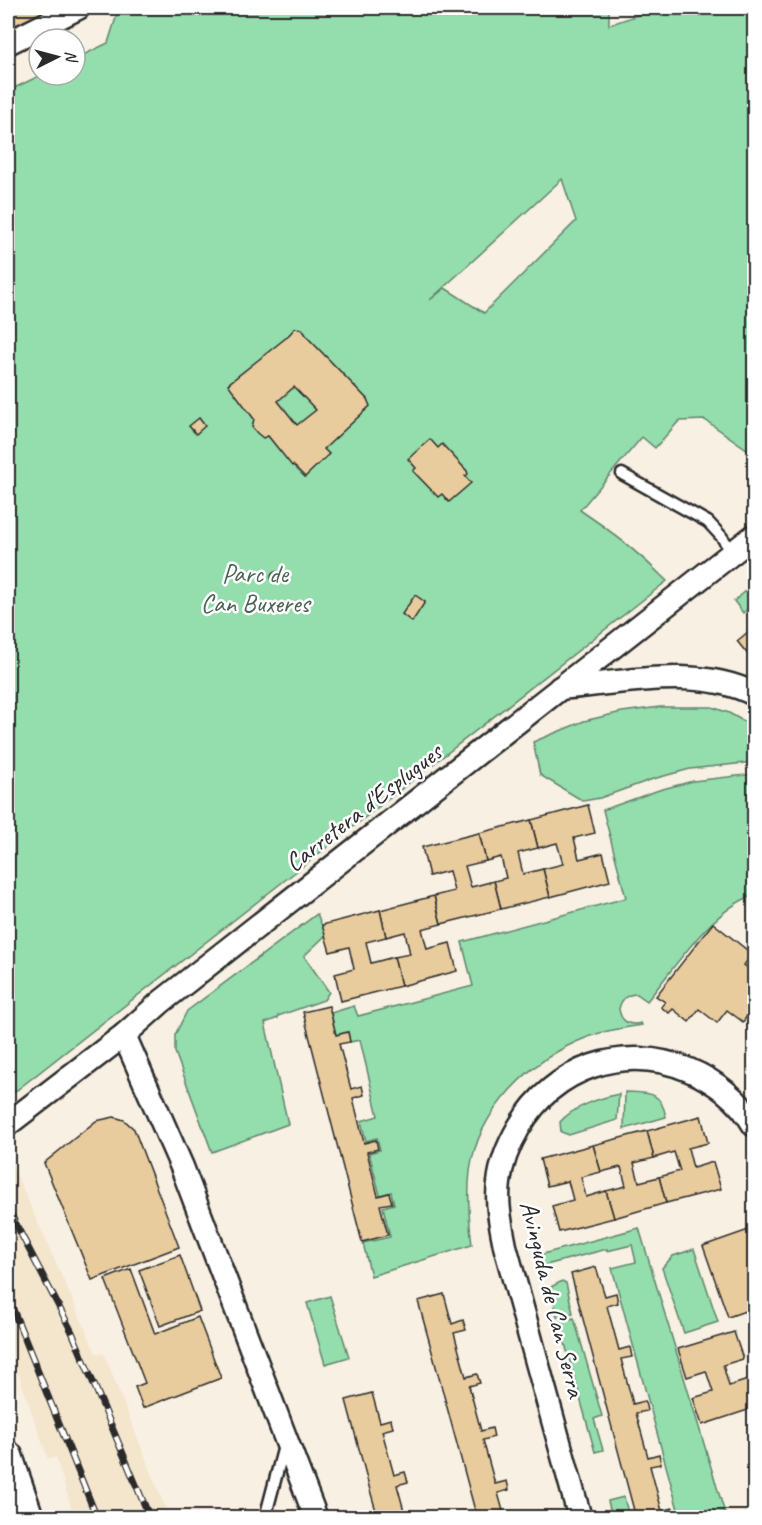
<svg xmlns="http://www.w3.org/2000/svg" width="762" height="1525" viewBox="0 0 762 1525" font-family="Caveat,sans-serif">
<rect width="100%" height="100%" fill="#f8f0e2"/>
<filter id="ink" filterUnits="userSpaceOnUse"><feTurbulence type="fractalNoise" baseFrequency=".0167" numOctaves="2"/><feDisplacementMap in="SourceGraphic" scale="12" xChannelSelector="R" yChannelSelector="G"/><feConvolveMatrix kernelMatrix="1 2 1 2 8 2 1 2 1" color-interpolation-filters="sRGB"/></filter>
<g filter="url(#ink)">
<polygon fill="#f4e5cd" points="9,1158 96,1353 104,1354 169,1517 74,1517 56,1457 48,1459 8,1344"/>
<g fill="#94ddad" stroke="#60846c" stroke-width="1.5" fill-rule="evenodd">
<path d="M119 8H609V25L658 8H754V454L705 420 679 421 655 448 642 437 580 510C612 531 640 554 667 581L8 1097V91L41 75H75V59L108 43ZM562 179 576 221 484 313 445 288 430 300Z"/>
<polygon points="754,584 754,604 743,613 734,601"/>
<polygon points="660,707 712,707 729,713 754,727 754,762 690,769 653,779 600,798 583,801 540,775 533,742 584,721 622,712"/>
<path d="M754 774V895C711 910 676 966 647 1001L637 994C627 994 621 999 619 1009 621 1022 629 1026 641 1023L642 1025C624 1028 605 1030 588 1037 532 1058 478 1110 470 1171 467 1196 469 1220 472 1245L371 1276 363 1243 390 1237 383 1207 394 1204 391 1192 380 1195 369 1153 380 1150 377 1138 366 1141 361 1121 378 1116 360 1040 350 1042 348 1032 336 1035 331 1013 354 1006 358 1016 473 986 462 942 626 898 603 810 659 790 693 781Z"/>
<polygon points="317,914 326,935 304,956 329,992 324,1000 278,1016 278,1018 265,1023 288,1124 212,1152 175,1052 175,1035 187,1011"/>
<path d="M625 1092C648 1093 661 1090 666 1117L624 1129Z"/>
<path d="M619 1094 617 1120 569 1135 561 1132 560 1122C573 1107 599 1098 619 1094Z"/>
<polygon points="639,1228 726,1517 680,1517 612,1268 636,1262 632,1245 607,1251 607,1249 542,1266 539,1255"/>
<polygon points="694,1249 718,1322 684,1333 662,1268 673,1256"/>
<polygon points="562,1281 566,1283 573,1313 557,1317 551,1287"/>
<polygon points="330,1296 349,1357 325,1364 307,1303"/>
<polygon points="574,1318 602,1416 594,1419 603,1450 595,1452 559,1322"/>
<polygon points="624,1497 629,1517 612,1517 608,1501"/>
</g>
<g fill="#e9cc9d" stroke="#2b2b2b" stroke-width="1.5" fill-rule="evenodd">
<polygon points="8,8 60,8 8,35"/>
<path d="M295 328 302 329 308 338 367 399 370 406 324 449 329 454 305 477 293 465 292 466 268 436 263 438 257 433 252 427 254 419 228 384 287 337ZM294 387 316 410 297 425 278 401Z"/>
<polygon points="199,418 205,426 196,434 189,426"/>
<polygon points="430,439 438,448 442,444 467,471 468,474 465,476 471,483 449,502 442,494 438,497 413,471 416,468 408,459"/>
<circle cx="276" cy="577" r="5"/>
<polygon points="415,595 425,602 412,622 402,614"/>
<polygon points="754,627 754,662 737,641"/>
<polygon points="588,805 595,833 574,838 579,859 603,853 610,881 550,897 543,869 563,864 557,843 538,848 531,820"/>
<polygon points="531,820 538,848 518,853 523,874 543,869 550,897 501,909 494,881 506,878 501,857 486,861 479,833"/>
<polygon points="479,833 486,861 465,866 471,887 494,881 501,909 441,924 434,896 454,891 449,871 429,876 422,847"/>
<polygon points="434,896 441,924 422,929 427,949 450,943 457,971 401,986 394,957 410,954 405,932 386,937 380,910"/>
<polygon points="380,910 386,937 366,942 371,963 394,957 401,986 341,1001 335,974 354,969 349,947 330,952 322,925"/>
<polygon points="713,923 752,954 744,965 754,973 754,1006 743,1022 727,1010 717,1023 699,1009 689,1022 673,1009 669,1013 661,1007 665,1002 656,996"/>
<polygon points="329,1006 336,1035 348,1032 350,1042 339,1044 351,1089 362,1086 364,1095 353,1098 364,1143 376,1140 378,1149 367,1152 378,1196 389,1193 392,1203 380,1205 388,1235 362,1242 303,1012"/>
<polygon points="701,1116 708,1143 688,1148 693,1168 713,1162 721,1189 666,1203 659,1177 680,1171 674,1152 654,1158 647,1131"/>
<polygon points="114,1117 124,1120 134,1129 179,1247 92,1280 44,1163 96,1121"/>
<polygon points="647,1131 654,1158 634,1163 639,1182 659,1177 666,1203 614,1218 606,1191 626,1186 621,1167 601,1172 593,1145"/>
<polygon points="593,1145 601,1172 581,1177 586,1197 606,1191 614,1218 559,1232 552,1206 573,1200 568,1181 547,1186 540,1159"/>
<polygon points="754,1228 754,1308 728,1317 703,1246"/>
<polygon points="180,1255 200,1311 160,1326 139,1270"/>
<polygon points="596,1267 605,1296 616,1293 618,1303 607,1306 619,1350 630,1347 632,1357 621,1359 633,1404 645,1401 647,1411 636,1413 648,1457 659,1454 661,1464 650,1466 662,1511 673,1508 676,1517 636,1518 571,1274"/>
<polygon points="131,1269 155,1334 198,1317 221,1378 143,1408 135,1387 145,1383 105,1279"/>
<polygon points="444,1294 452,1324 463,1320 466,1330 454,1333 466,1377 477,1374 480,1383 469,1386 481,1431 492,1428 494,1437 483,1440 495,1484 507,1481 509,1490 498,1493 505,1518 477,1518 428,1337 418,1301"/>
<polygon points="734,1332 743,1359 723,1365 729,1386 751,1379 754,1388 754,1408 702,1425 693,1398 713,1392 706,1371 687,1377 678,1349"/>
<polygon points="372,1393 380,1422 391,1419 393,1428 382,1431 394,1475 405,1472 408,1482 397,1485 406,1518 378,1518 370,1490 346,1400"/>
</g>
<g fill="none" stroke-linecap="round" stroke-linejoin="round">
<defs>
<g id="service">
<polyline points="622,474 708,522 721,536 733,553"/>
<polyline points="265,1518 284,1446"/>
</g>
<g id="minor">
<polyline points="8,43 78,8"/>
<path d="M560 688C622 683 698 665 754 694"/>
<polyline points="124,1035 182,1167 316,1518"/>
<polyline points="8,1124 124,1035 161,1002 754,536"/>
<path d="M580 1518 505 1246C501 1225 496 1204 499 1183 501 1163 509 1144 519 1127 554 1067 624 1043 689 1070 715 1081 740 1100 754 1125"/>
</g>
<polyline id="tertiary" points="8,1456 29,1518"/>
</defs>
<use href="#service" stroke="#2b2b2b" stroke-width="15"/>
<use href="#minor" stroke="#2b2b2b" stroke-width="27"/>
<use href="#tertiary" stroke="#2b2b2b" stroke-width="33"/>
<use href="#service" stroke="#fff" stroke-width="10"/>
<use href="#minor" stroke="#fff" stroke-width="22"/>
<use href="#tertiary" stroke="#fff" stroke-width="28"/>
<defs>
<g id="rail">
<polyline points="8,1209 72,1332 150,1518"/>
<polyline points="8,1297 97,1518"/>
</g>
</defs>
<use href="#rail" stroke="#2b2b2b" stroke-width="7"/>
<use href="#rail" stroke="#fff" stroke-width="4.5" stroke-dasharray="14" stroke-linecap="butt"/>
</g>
</g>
<g text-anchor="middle" stroke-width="5" stroke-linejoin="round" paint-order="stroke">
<g font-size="26" fill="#4a6052" stroke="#fff">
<text x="255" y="582">Parc de<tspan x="255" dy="30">Can Buxeres</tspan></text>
</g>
<g font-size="26" fill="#2b2b2b" stroke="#fff">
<text transform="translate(363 807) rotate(-38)" y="9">Carretera d'Esplugues</text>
<text transform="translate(553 1299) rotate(76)" y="9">Avinguda de Can Serra</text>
</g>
</g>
<rect width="762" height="1525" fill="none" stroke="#fff" stroke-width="30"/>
<rect x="15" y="15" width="732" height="1495" fill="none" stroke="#2b2b2b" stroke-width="2" filter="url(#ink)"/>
<g transform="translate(57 57) rotate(84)"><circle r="28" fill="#ffffff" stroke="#aaaaaa" stroke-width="1.5"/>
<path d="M0-4.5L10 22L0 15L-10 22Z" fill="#2b2b2b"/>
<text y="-9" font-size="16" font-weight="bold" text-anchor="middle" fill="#2b2b2b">N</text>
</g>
</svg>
